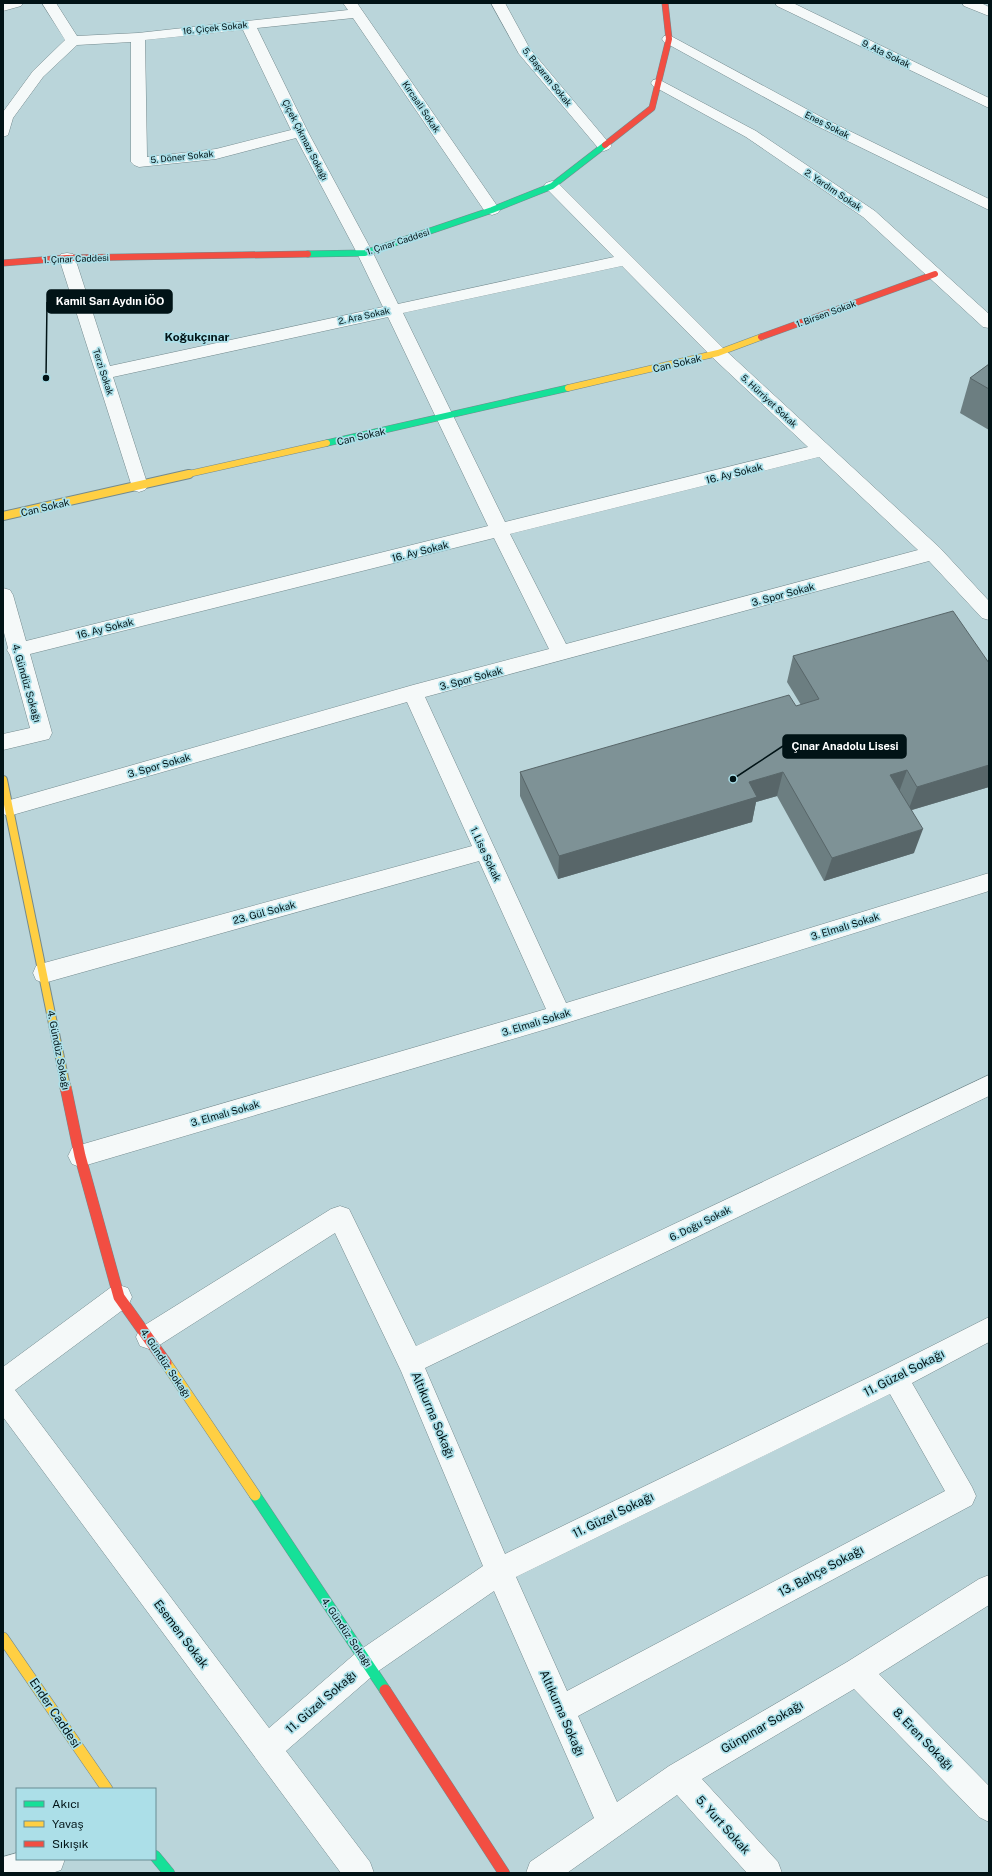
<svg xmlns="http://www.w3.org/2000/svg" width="992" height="1876" viewBox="0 0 992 1876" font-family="'Public Sans',sans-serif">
<rect width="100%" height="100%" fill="#bad5da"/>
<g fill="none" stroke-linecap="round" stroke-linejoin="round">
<defs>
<g id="street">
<polygon points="3,3 23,3 21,6 3,11"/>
<path d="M42 3H56L77 36 138 33 348 10 343 3H357L500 210 498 213 492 215 486 213 353 18 257 28 308 132 373 253 398 304 614 257 544 186 546 183 552 181 558 183 724 349 940 548 989 601V620L982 618 929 561 425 697 566 1003 989 873V891L560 1025 80 1167 72 1164 68 1156 72 1148 80 1145 546 1009 479 861 44 983 36 980 33 973 36 966 44 963 472 846 407 702 9 816 3 814V802L413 685 549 649 494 538 30 654 52 733 49 739 3 750V734L30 728 10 655 7 650 8 648 3 629V588L10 590 13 595 26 641 488 526 388 317 113 377 148 486 145 490 139 492 133 490 59 258 61 254 67 253 73 254 75 258 110 366 383 307 357 253 296 138 216 159 139 167 134 165 131 162V42L77 45 43 77 13 118 8 135 3 137V112L33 71 65 40ZM243 30 291 130 216 149 147 157 145 40ZM622 266 712 357 808 447 505 522 403 313ZM819 457 918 550 566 644 510 534Z"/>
<polygon points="491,3 505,3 530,49 609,143 612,146 609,149 604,151 599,149 519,54"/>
<polygon points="775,3 793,3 989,98 989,108 777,6"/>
<polygon points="962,3 981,3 989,7 989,16 964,6"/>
<polygon points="669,35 825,119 989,199 989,210 815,125 664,42 662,39 664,36"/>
<polygon points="658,79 756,131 875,211 989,314 989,328 983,327 863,217 746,137 653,86 651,83 653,80"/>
<path d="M989 1075V1096L425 1368 505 1554 886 1369 989 1317V1342L912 1383 972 1487 976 1496 972 1505 578 1716 617 1802 669 1766 847 1662 979 1579 989 1575V1605L879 1674 989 1786V1822L979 1817 854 1689 702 1779 778 1862 782 1873H747L677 1795 567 1873H526L530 1862 594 1818 494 1591 377 1672 286 1751 370 1862 374 1873H341L3 1417V1367L110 1288 119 1285 128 1288 132 1297 128 1306 15 1390 269 1728 357 1652 483 1566 401 1371 335 1233 158 1346 149 1349 140 1346 136 1337 140 1328 331 1209 340 1206 349 1209 416 1346ZM890 1394 945 1491 567 1691 516 1577Z"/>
<polygon points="17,1853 17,1859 65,1859 61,1870 52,1873 3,1873 3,1857"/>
</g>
<g id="fast-far1">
<polyline points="308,254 365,253 492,210 552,186 605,145"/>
<polyline points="327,443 568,388"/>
</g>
<g id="fast">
<polyline points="255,1495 385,1690"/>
<polyline points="155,1856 169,1873"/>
</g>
<g id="slow-far2">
<polyline points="568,388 718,353 761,337"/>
<polyline points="184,475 327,443"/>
</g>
<g id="slow-far1">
<polyline points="3,516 189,474"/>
<polyline points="3,780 66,1087"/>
</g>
<g id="slow">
<polyline points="65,1086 66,1089"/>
<polyline points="166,1363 255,1495"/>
<polyline points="3,1638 107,1789"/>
</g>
<g id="jam-far1">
<polyline points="605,145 652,108 669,39 665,3"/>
<polyline points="3,263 67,258 308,254"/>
<polyline points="761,337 935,274"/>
</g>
<g id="jam">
<polyline points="66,1089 80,1156 119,1297 166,1363"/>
<polyline points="385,1690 504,1873"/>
</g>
</defs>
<use href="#street" stroke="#748a8e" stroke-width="1"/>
<use href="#fast-far1" stroke="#748a8e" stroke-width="7"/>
<use href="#fast" stroke="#748a8e" stroke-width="12"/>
<use href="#slow-far2" stroke="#748a8e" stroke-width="7"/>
<use href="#slow-far1" stroke="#748a8e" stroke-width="10"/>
<use href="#slow" stroke="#748a8e" stroke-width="12"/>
<use href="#jam-far1" stroke="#748a8e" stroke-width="7"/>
<use href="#jam" stroke="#748a8e" stroke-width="12"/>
<use href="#street" fill="#f5f9f9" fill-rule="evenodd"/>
<use href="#fast-far1" stroke="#16e098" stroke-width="6"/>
<use href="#fast" stroke="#16e098" stroke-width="11"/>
<use href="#slow-far2" stroke="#ffcf43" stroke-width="6"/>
<use href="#slow-far1" stroke="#ffcf43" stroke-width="8"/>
<use href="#slow" stroke="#ffcf43" stroke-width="11"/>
<use href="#jam-far1" stroke="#f24e42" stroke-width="6"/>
<use href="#jam" stroke="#f24e42" stroke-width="11"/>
</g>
<g fill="#6c7e81">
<polygon points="989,364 989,430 960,413 970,378"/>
<polygon points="793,656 989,663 989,787 912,810 914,853 824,881 777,796 756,802 752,822 558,879 520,796 520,772 801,705 787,682"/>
</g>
<g fill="#586669">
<polygon points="989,765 989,787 908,811 917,787"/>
<polygon points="907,770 898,795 890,775"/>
<polygon points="783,772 777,796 756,802 752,822 558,879 559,856 749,782"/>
<polygon points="923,829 914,853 824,881 832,858"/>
</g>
<g fill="#7e9296" stroke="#586669">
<polygon points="989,364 989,389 970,378"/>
<polygon points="953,611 989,663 989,765 917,787 907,770 890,775 923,829 832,858 783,772 749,782 757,797 559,856 520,772 789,695 796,706 819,699 793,656"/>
</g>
<g text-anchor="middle" stroke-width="3.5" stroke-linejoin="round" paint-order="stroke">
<g font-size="9" fill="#011316" stroke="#acdfe8">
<text transform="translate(215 28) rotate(-6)" y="3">16. Çiçek Sokak</text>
<text transform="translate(886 54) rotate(26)" y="3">9. Ata Sokak</text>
<text transform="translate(547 77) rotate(51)" y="3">5. Başaran Sokak</text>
<text transform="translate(421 107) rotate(56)" y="3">Kırcaali Sokak</text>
<text transform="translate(827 125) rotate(27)" y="3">Enes Sokak</text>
<text transform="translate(305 140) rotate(63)" y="3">Çiçek Çıkmazı Sokağı</text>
<text transform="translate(182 157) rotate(-6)" y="3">5. Döner Sokak</text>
<text transform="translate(833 190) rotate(34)" y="3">2. Yardım Sokak</text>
<text transform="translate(398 242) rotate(-18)" y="3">1. Çınar Caddesi</text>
<text transform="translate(76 259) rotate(-2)" y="3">1. Çınar Caddesi</text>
<text transform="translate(826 314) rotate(-20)" y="3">1. Birsen Sokak</text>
<text transform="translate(364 316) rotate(-12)" y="3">2. Ara Sokak</text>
<text transform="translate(103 372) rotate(72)" y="3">Terzi Sokak</text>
<text transform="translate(769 401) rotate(43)" y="3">5. Hürriyet Sokak</text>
</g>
<g font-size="10" fill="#011316" stroke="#acdfe8">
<text transform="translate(677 363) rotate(-13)" y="4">Can Sokak</text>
<text transform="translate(361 436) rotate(-13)" y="4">Can Sokak</text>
<text transform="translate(734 473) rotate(-14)" y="4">16. Ay Sokak</text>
<text transform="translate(45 507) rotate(-13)" y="4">Can Sokak</text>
<text transform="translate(420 551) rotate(-14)" y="4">16. Ay Sokak</text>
<text transform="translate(783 594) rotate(-15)" y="4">3. Spor Sokak</text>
<text transform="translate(105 628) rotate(-14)" y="4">16. Ay Sokak</text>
<text transform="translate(471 678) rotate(-15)" y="4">3. Spor Sokak</text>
<text transform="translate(27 683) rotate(74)" y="4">4. Gündüz Sokağı</text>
<text transform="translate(159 765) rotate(-16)" y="4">3. Spor Sokak</text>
<text transform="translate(486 854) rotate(65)" y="4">1. Lise Sokak</text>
<text transform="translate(264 912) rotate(-15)" y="4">23. Gül Sokak</text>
<text transform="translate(845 926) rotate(-17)" y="4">3. Elmalı Sokak</text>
<text transform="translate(536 1022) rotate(-17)" y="4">3. Elmalı Sokak</text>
<text transform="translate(59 1050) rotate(79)" y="4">4. Gündüz Sokağı</text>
<text transform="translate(225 1113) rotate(-16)" y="4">3. Elmalı Sokak</text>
<text transform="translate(700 1223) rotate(-26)" y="4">6. Doğu Sokak</text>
<text transform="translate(166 1363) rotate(56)" y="4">4. Gündüz Sokağı</text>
<text transform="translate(347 1632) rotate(56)" y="4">4. Gündüz Sokağı</text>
</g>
<g font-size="12" font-weight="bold" fill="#011316" stroke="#acdfe8">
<text x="197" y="341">Koğukçınar</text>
</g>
<g font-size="12" fill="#011316" stroke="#acdfe8">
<text transform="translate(904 1373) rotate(-27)" y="4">11. Güzel Sokağı</text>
<text transform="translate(433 1415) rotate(67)" y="4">Altıkurna Sokağı</text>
<text transform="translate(613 1515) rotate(-26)" y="4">11. Güzel Sokağı</text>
<text transform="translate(821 1571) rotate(-28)" y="4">13. Bahçe Sokağı</text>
<text transform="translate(181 1634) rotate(53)" y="4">Esemen Sokak</text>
<text transform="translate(321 1702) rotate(-41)" y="4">11. Güzel Sokağı</text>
<text transform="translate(55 1713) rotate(56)" y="4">Ender Caddesi</text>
<text transform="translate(562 1713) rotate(66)" y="4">Altıkurna Sokağı</text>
<text transform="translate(762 1727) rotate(-30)" y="4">Günpınar Sokağı</text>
<text transform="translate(923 1739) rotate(46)" y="4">8. Eren Sokağı</text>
<text transform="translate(723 1825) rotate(48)" y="4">5. Yurt Sokak</text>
</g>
</g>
<path fill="none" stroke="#011316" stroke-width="1.5" d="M46 378L47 302M733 779L783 746"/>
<g fill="#011316" stroke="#acdfe8" stroke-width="1.5">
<circle cx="46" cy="378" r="4"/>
<circle cx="733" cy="779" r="4"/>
</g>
<g fill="#011316" stroke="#011316" stroke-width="1.5">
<rect x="47" y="290" width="125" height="23" rx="4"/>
<rect x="783" y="735" width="123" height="23" rx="4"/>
</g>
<g font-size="11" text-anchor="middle" font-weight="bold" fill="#fff">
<text x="110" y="305">Kamil Sarı Aydın İÖO</text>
<text x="845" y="750">Çınar Anadolu Lisesi</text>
</g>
<rect width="992" height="1876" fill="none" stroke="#011316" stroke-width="8"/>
<rect x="16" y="1788" width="140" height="72" fill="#acdfe8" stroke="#688d94"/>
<rect x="24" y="1801" width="20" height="6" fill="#16e098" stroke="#688d94"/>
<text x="52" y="1808" font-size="12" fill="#011316">Akıcı</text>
<rect x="24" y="1821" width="20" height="6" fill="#ffcf43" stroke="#688d94"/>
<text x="52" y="1828" font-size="12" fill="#011316">Yavaş</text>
<rect x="24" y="1841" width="20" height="6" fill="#f24e42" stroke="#688d94"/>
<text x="52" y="1848" font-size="12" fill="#011316">Sıkışık</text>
</svg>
